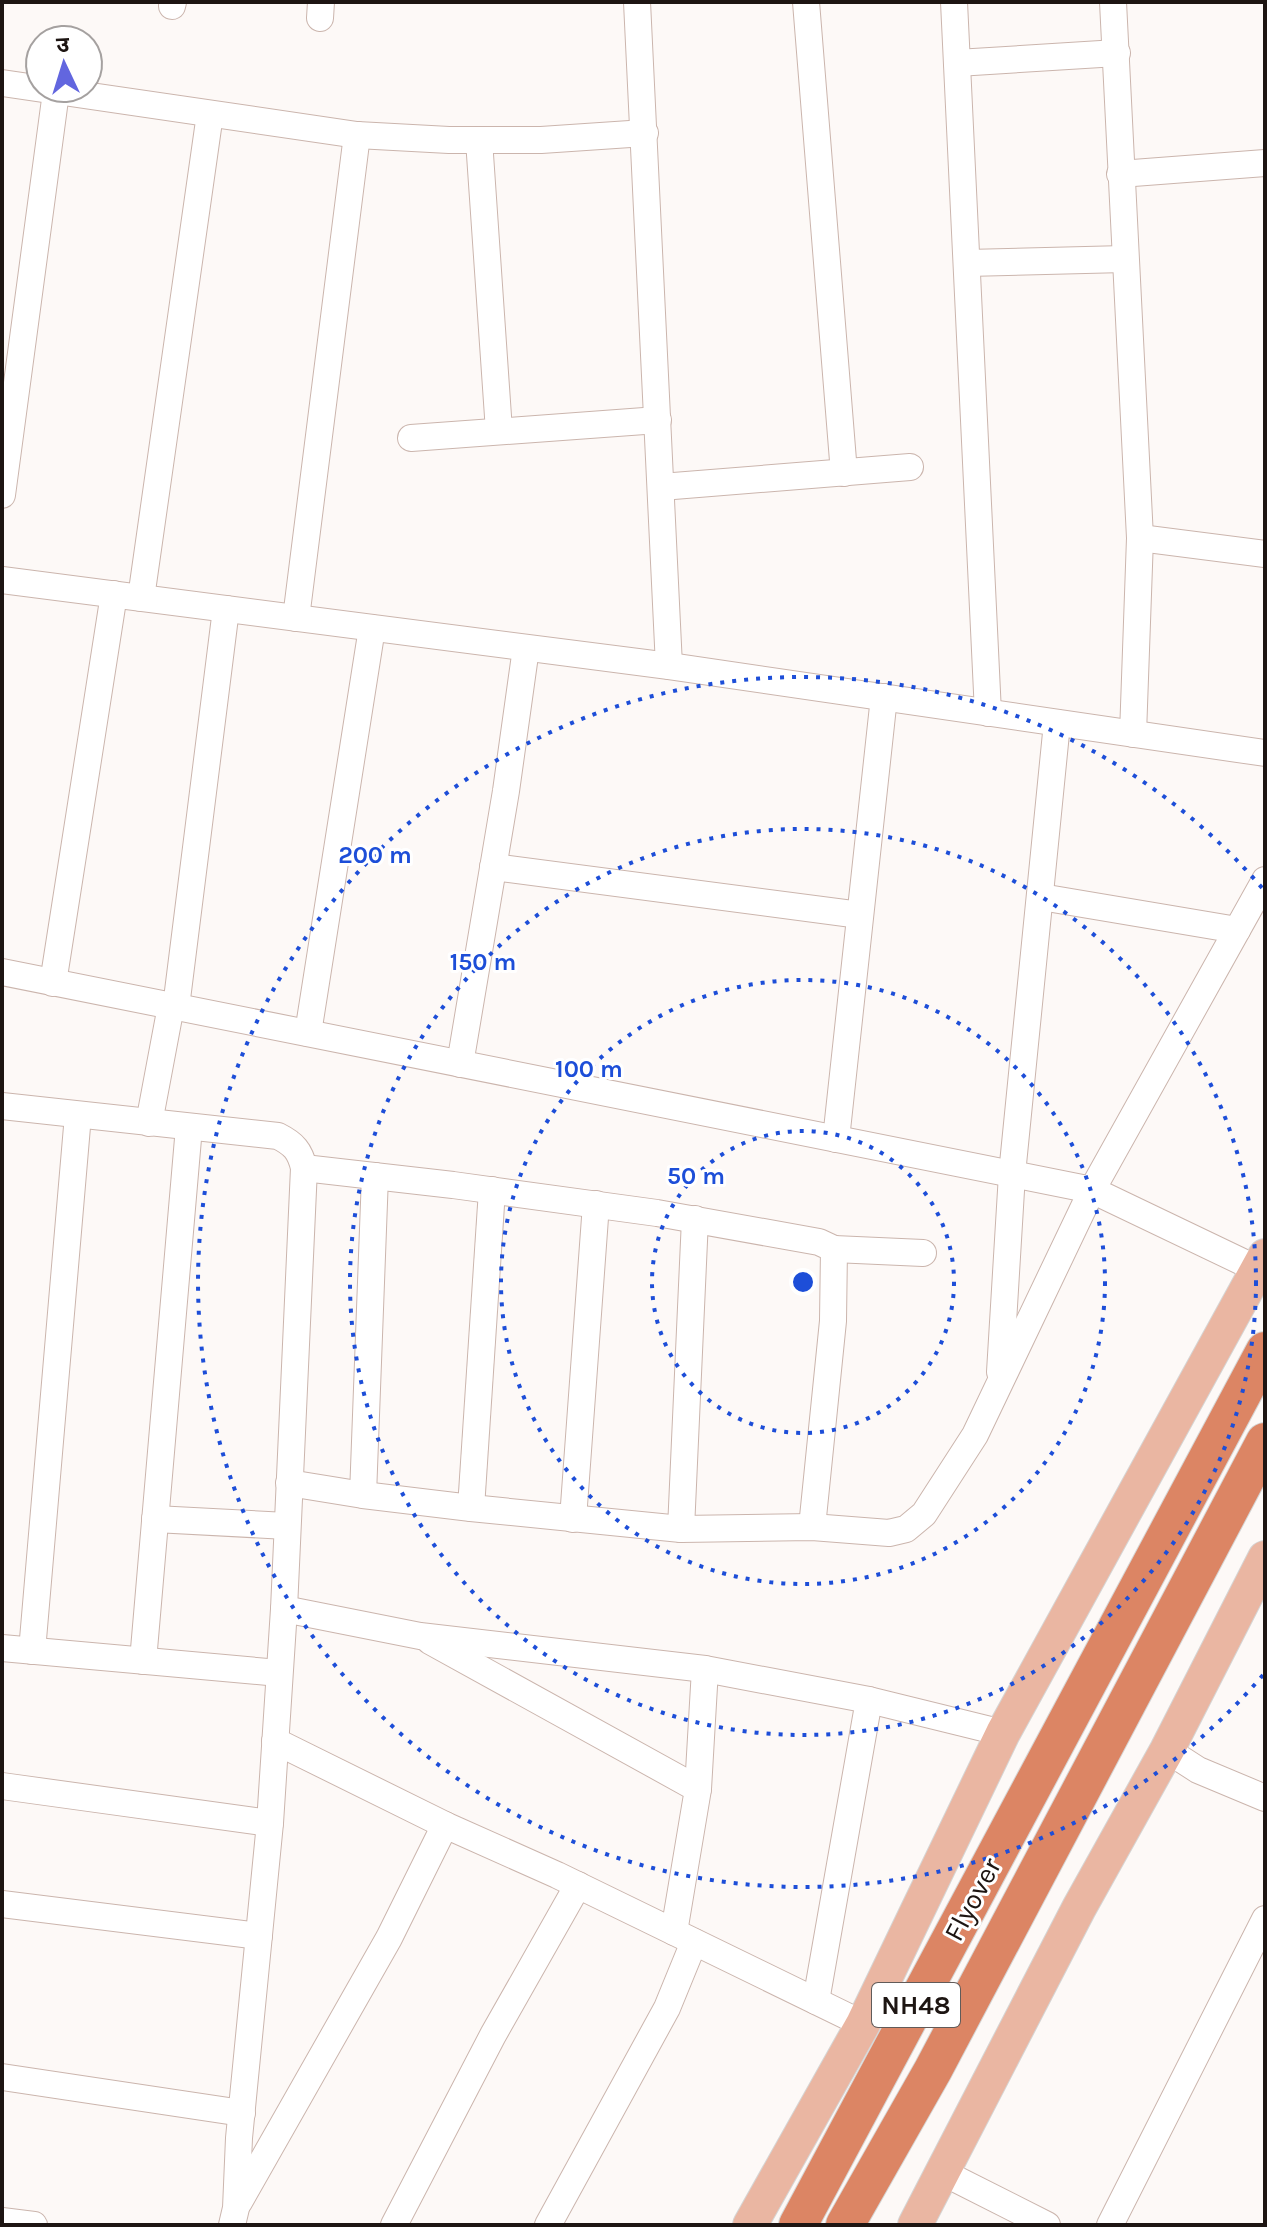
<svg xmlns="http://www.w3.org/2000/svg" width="1267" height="2227" viewBox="0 0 1267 2227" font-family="Karla,'Noto Sans Devanagari',sans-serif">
<rect width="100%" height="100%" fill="#fdf9f7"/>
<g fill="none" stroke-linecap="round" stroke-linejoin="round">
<defs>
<g id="minor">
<polyline points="637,2 669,666"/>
<polyline points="806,2 844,473"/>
<polyline points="954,2 988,713"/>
<polyline points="1113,2 1140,538 1133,734"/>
<polyline points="172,6 173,2"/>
<polyline points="320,18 321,2"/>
<polyline points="957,63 1117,53"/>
<polyline points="2,83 357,135 449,140 541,140 645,133"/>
<polyline points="479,140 499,431"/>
<polyline points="1120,174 1265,163"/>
<polyline points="967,263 1125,259"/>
<polyline points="411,438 658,420"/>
<polyline points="661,487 910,467"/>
<polyline points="2,495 56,92"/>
<polyline points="1140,538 1265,554"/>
<polyline points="2,580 669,666 1265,753"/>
<polyline points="141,598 210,114"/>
<polyline points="296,618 357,135"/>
<polyline points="493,867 860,915"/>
<polyline points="1041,897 1237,930"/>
<polyline points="2,972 1092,1190 1257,1269"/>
<polyline points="53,983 114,594"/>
<polyline points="176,1007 226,609"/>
<polyline points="308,1033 372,628"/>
<polyline points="460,1064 506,791 526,648"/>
<path d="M2 1106 278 1136C294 1144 300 1151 304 1168L284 1609 270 1823 239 2138 236 2208 232 2225"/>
<polyline points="149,1123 171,1006"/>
<polyline points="836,1139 884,697"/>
<polyline points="304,1168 453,1185 657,1213 819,1242 834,1249 833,1321 812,1527"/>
<polyline points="834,1249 923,1253"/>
<polyline points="1000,1372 1012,1174 1057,723"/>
<polyline points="289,1483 363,1495 471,1508 681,1529 812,1527 889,1533 906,1529 924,1514 975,1435 1092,1190 1265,880"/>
<polyline points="363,1495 375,1176"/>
<polyline points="471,1508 492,1190"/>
<polyline points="155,1519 287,1526"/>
<polyline points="573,1519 596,1204"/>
<polyline points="681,1529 695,1219"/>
<polyline points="284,1609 420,1636 705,1669 869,1700 816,2001"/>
<polyline points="430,1641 698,1789 674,1932"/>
<polyline points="2,1648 279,1673"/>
<polyline points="32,1651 78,1115"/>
<polyline points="143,1661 189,1127"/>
<polyline points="869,1700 1003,1733"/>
<polyline points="275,1741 445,1825"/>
<polyline points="1167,1750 1198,1770 1265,1798"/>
<polyline points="2,1786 270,1823"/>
<polyline points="698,1789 705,1669"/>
<polyline points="2,1904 259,1936"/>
<polyline points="2,2077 242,2113"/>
<polyline points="942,2172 1047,2225"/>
<polyline points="239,2202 389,1938 445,1825 557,1875 863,2024"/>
<polyline points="2,2221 34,2225"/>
<polyline points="394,2225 493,2035 578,1885"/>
<polyline points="548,2225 667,2008 694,1942"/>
<polyline points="1110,2225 1265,1919"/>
</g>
<g id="major">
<polyline points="750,2225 863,2024 1003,1733 1265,1256"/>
<polyline points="915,2225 1079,1908 1167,1750 1265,1558"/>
</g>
<g id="highway">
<polyline points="798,2225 1265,1351"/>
<polyline points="845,2225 933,2070 1265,1442"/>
</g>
</defs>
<use href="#minor" stroke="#cbb5ad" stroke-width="28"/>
<use href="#major" stroke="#d6d5d4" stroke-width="36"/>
<use href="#highway" stroke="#d6d5d4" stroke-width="40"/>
<use href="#minor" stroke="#fff" stroke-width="26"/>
<use href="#major" stroke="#eab6a2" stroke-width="34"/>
<use href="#highway" stroke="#dc8564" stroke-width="38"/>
</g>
<g fill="none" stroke="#1d4ed8" stroke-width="4" stroke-dasharray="4 8">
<circle cx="803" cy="1282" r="151"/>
<circle cx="803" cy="1282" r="302"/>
<circle cx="803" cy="1282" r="453"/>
<path d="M1263 1675A605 605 0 1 1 1263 889"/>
</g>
<g text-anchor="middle" stroke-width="6" stroke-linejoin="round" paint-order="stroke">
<rect fill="#fff" stroke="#615b59" stroke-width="2" x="872" y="1983" width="88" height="44" rx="6"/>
<g font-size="26" font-weight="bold" fill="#1d1512">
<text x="916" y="2014">NH48</text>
</g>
<g font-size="28" fill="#1d1512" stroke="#fff">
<text transform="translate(972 1899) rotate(-62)" y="10">Flyover</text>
</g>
</g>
<circle cx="803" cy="1282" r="12" fill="#1d4ed8" stroke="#fff" stroke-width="4"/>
<g font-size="24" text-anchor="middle" font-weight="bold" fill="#1d4ed8" stroke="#fff" stroke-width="6" stroke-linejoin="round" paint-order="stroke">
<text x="375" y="863">200 m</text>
<text x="483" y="970">150 m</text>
<text x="589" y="1077">100 m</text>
<text x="696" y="1184">50 m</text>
</g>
<rect width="1267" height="2227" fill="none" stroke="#1d1512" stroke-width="8"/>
<g transform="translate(64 64) rotate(356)"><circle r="38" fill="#ffffff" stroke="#a5a1a0" stroke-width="2"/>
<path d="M0-6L14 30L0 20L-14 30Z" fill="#6266df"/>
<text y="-12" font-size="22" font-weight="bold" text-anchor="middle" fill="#1d1512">उ</text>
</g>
</svg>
